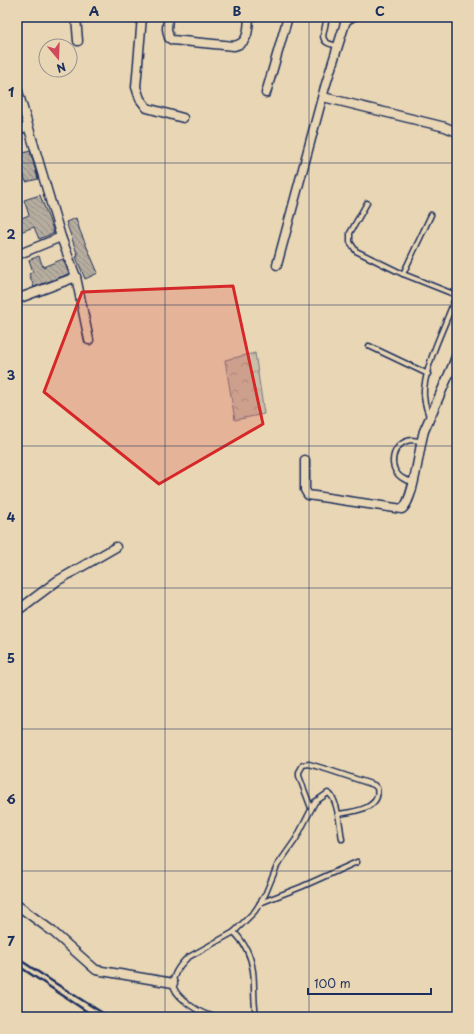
<svg xmlns="http://www.w3.org/2000/svg" width="474" height="1034" viewBox="0 0 474 1034" font-family="'Playpen Sans',sans-serif">
<defs>
<pattern id="forest-crowns" width="20" height="18" patternUnits="userSpaceOnUse"><rect width="20" height="18" fill="#cbbea8"/><path d="M2 6a3 3 0 1 1 6 0M12 15a3 3 0 1 1 6 0" fill="none" stroke="#a49b8c"/></pattern>
<pattern id="building-back-hatch" width="6" height="6" patternUnits="userSpaceOnUse"><rect width="6" height="6" fill="#b6ad9f"/><path d="M-1 5l2 2M0 0l6 6M5-1l2 2" fill="none" stroke="#938d85"/></pattern>
</defs>
<rect width="100%" height="100%" fill="#e9d6b4"/>
<filter id="ink" filterUnits="userSpaceOnUse"><feTurbulence type="fractalNoise" baseFrequency=".025" numOctaves="2"/><feDisplacementMap in="SourceGraphic" scale="8" xChannelSelector="R" yChannelSelector="G"/><feConvolveMatrix kernelMatrix="1 2 1 2 8 2 1 2 1" color-interpolation-filters="sRGB"/></filter>
<g filter="url(#ink)">
<polygon fill="url(#forest-crowns)" stroke="#737683" points="255,353 264,414 235,420 225,360"/>
<g fill="url(#building-back-hatch)" stroke="#1b2f5e">
<polygon points="17,107 22,123 17,124"/>
<polygon points="30,151 38,179 26,182 22,170 21,170 17,155"/>
<polygon points="40,195 54,233 39,239 34,227 17,233 17,220 29,215 24,200"/>
<polygon points="76,218 80,231 98,273 85,279 76,257 78,256 66,222"/>
<polygon points="39,256 43,267 63,259 69,274 34,287 29,274 33,272 29,260"/>
</g>
<g fill="none" stroke-linecap="round" stroke-linejoin="round">
<defs>
<g id="lane">
<path d="M327 17 323 36C324 44 331 44 338 46"/>
<polyline points="346,23 356,17"/>
<polyline points="367,203 350,233 350,242 356,251 403,274 456,295"/>
<polyline points="403,274 431,215"/>
<polyline points="369,346 428,374"/>
<path d="M429 416C426 408 423 399 424 389 428 356 446 325 457 293"/>
<path d="M413 481C410 481 407 481 404 479 386 470 391 442 412 440 414 440 418 441 421 441"/>
<path d="M311 808 299 776V772L303 765 309 764 329 770 374 785 377 788C382 809 352 812 338 814"/>
<polyline points="260,903 301,887 357,862"/>
<path d="M234 932C244 942 251 956 253 971 255 986 253 1000 256 1015"/>
<path d="M292 1017C280 1016 267 1014 255 1015 240 1015 223 1019 208 1015 197 1011 173 996 173 983 173 974 181 964 187 958L234 932 255 911 265 895 277 866 296 839 315 802 328 793C338 797 340 829 342 839"/>
</g>
<g id="street">
<polyline points="76,17 78,41"/>
<polyline points="142,17 136,87 140,99 147,108 183,118"/>
<path d="M168 17 167 29 169 38 172 40 234 46C249 43 248 30 249 17"/>
<polyline points="17,88 61,237 76,277 89,340"/>
<polyline points="266,93 288,17"/>
<polyline points="323,97 445,127 457,132"/>
<polyline points="17,130 28,127"/>
<polyline points="17,255 61,237"/>
<polyline points="277,265 325,87 347,17"/>
<polyline points="17,299 76,277"/>
<polyline points="453,365 457,354"/>
<path d="M305 460V490L308 495 402 509C414 501 419 447 424 431L453 365 457 367"/>
<polyline points="17,611 57,581 116,547"/>
<polyline points="17,905 52,931 96,970 173,983"/>
</g>
</defs>
<use href="#lane" stroke="#1b2f5e" stroke-width="7"/>
<use href="#street" stroke="#1b2f5e" stroke-width="11"/>
<use href="#lane" stroke="#e9d6b4" stroke-width="4"/>
<use href="#street" stroke="#e9d6b4" stroke-width="8"/>
<g stroke="#1b2f5e" stroke-width="2.5">
<polyline points="17,958 55,983 109,1017"/>
<polyline points="17,965 95,1017"/>
</g>
</g>
</g>
<path fill="#d62828" fill-opacity="0.2" stroke="#d62828" stroke-width="3" stroke-linejoin="round" d="M233 286 263 424 159 484 44 392 82 292Z"/>
<path fill="none" stroke="#1b2f5e" stroke-width="1" stroke-opacity="0.55" d="M165 17V1017M309 17V1017M17 163H457M17 305H457M17 446H457M17 588H457M17 729H457M17 871H457"/>
<rect width="474" height="1034" fill="none" stroke="#e9d6b4" stroke-width="44"/>
<g transform="translate(58 58) rotate(161)"><circle r="19" fill="#e9d6b4" stroke="#979392"/>
<path d="M0-3L7 15L0 10L-7 15Z" fill="#d1495b"/>
<text y="-6" font-size="11" font-weight="bold" text-anchor="middle" fill="#1b2f5e">N</text>
</g>
<path d="M308 988v6h123v-6" fill="none" stroke="#1b2f5e" stroke-width="2"/>
<text x="314" y="988" font-size="12" fill="#1b2f5e" stroke="#e9d6b4" stroke-width="3" paint-order="stroke">100 m</text>
<rect x="22" y="22" width="430" height="990" fill="none" stroke="#1b2f5e" stroke-width="1.5"/>
<g font-size="13" text-anchor="middle" font-weight="bold" fill="#1b2f5e">
<text x="94" y="16">A</text>
<text x="237" y="16">B</text>
<text x="380" y="16">C</text>
<text x="11" y="97">1</text>
<text x="11" y="239">2</text>
<text x="11" y="380">3</text>
<text x="11" y="522">4</text>
<text x="11" y="663">5</text>
<text x="11" y="804">6</text>
<text x="11" y="946">7</text>
</g>
</svg>
